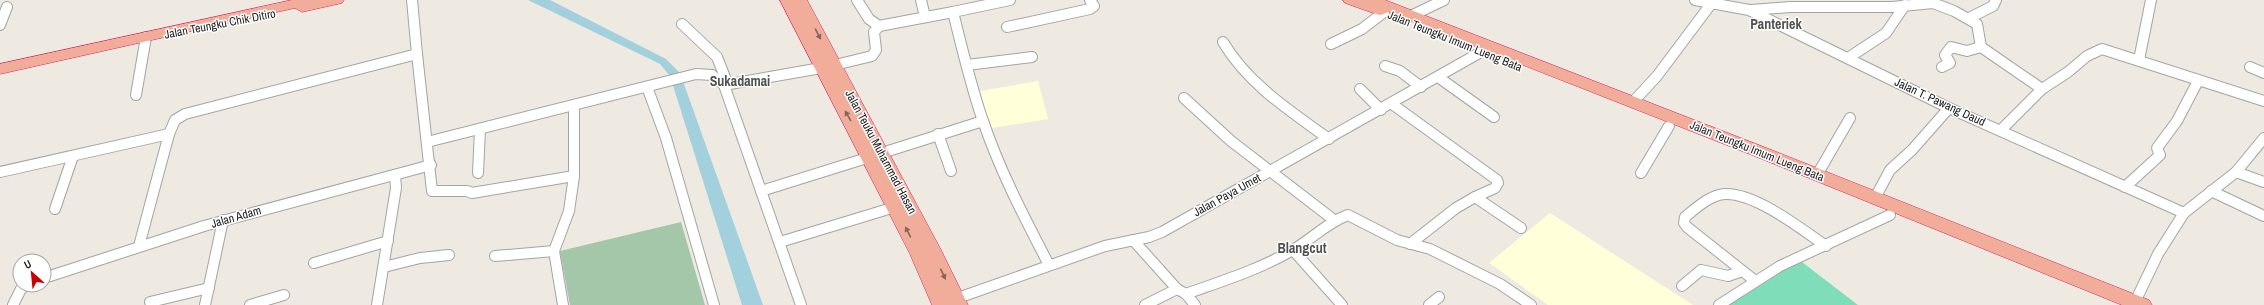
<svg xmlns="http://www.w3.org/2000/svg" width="2264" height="305" viewBox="0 0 2264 305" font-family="'Archivo Narrow',sans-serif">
<rect width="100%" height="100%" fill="#eeeae2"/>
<g fill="#ffffda">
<polygon points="1038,81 1048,119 992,128 983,108 980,91"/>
<polygon points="1550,213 1693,305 1548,305 1489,263"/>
</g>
<polygon fill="#a3c7a8" points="681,222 705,305 570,305 560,251"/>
<polygon fill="#7fdeb9" points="1798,259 1858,305 1721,305"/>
<polygon fill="#a2d0dc" points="528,0 550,0 666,59 680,73 763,305 742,305 670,76 660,64"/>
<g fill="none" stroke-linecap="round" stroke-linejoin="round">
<defs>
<g id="minor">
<polyline points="412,0 417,54"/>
<polyline points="857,0 869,19 879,26 953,12"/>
<polyline points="921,0 925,17"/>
<path d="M1010 0 953 12C962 48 970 83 982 118 999 169 1024 217 1049 265"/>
<polyline points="1695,0 1749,10 1949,108 2184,213"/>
<polyline points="1751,10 1790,7 1892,7 1933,3 1954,11 1977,24 1981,47 2042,89"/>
<polyline points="1413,15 1444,0"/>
<polyline points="1969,18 1993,6 1996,0"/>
<polyline points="682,24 717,57 728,85"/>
<polyline points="0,25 7,7"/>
<polyline points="1007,27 1090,9 1094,6 1090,0"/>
<path d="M1223 42C1248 84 1290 111 1329 139"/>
<polyline points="1331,44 1362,29 1384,12"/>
<polyline points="1848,58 1886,33 1905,5"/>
<polyline points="2139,60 2151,0"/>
<polyline points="835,65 872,56 876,50 874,32 879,26"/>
<polyline points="967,65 1032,57"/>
<polyline points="1385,66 1400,71 1421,87"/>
<polyline points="1942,67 1950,63 1945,55 1951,47 1967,51 1981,47"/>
<polyline points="2250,67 2264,73"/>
<polyline points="1438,77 1494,117"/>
<polyline points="724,85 821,68"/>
<polyline points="647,87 666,138 714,305"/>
<polyline points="1360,89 1381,110"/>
<polyline points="136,95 146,37"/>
<polyline points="1184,98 1231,141 1334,220"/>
<polyline points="1633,102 1657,76 1711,4"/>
<polyline points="1392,104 1497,180 1498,183 1495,188 1475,197"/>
<polyline points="2001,130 2042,89 2068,72 2087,56 2102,49 2264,101"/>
<polyline points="938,134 951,171"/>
<polyline points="427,142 696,74 712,75 724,85 801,305"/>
<polyline points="882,153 983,121"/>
<polyline points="0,172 169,134"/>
<polyline points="2236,172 2264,182"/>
<polyline points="478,173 480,129"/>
<polyline points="1641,173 1669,126"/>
<polyline points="1817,175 1850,118"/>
<polyline points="2125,187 2160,155 2157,148 2177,121 2198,81"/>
<polyline points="761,191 870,157"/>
<polyline points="2211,191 2264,216"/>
<polyline points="1875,198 1890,170 1912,150 1949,108"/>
<polyline points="55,209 73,156"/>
<polyline points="1133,240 1177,289 1186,294 1195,305"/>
<polyline points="780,242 895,207"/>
<polyline points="1410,244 1456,208 1475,197 1521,228"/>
<polyline points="139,246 169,134 175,120 185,114 417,54 432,191 467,191 472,193 574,176"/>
<polyline points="1293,250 1342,305"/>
<polyline points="495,256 554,251"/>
<polyline points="314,263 388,241"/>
<polyline points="384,267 420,258 449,255"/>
<polyline points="44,278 204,226 431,165"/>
<path d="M1754 280 1687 227 1684 223 1685 217C1696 208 1710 195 1725 194 1756 193 1801 229 1826 246"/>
<polyline points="1682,286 1701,270 1728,276 1742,271"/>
<path d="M1186 294C1222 281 1258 270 1291 251 1311 240 1326 223 1348 215L1397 240 1430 249 1500 284 1531 305"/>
<polyline points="955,299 1105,246 1149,237 1162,232 1481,52"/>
<polyline points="150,302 209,288"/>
<polyline points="2135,302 2158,254 2184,213 2236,172 2264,138"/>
<polyline points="13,305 21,289 26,285"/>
<polyline points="205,305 223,220"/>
<polyline points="250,305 284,295"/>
<polyline points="377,305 396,188 395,175"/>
<polyline points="563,305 554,251 569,211 574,176 574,106"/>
<polyline points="1145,305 1177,289"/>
<polyline points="1429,305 1439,297"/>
<polyline points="1719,305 1780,266 1890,215"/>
</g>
<g id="trunk">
<polygon points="292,0 344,0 342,3 302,12 295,8 0,74 0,64"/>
<polygon points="780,0 807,0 941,250 968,305 932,305 910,254"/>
<polygon points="1343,0 1385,0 1764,147 2149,300 2152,305 2122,305 1752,155 1388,12 1381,15 1376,14 1345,3"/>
</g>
</defs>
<use href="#minor" stroke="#a4a4a4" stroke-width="12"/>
<use href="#trunk" stroke="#d82363" stroke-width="1"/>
<use href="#minor" stroke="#fff" stroke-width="10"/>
<use href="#trunk" fill="#f1ac9a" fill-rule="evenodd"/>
</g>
<defs><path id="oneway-solid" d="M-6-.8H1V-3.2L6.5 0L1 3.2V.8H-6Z"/></defs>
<g fill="#87645c">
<use href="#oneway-solid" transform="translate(818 34) rotate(62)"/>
<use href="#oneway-solid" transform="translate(848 116) rotate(-120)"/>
<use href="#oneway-solid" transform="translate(908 232) rotate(-117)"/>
<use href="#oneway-solid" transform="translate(943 274) rotate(65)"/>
</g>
<g text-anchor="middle" stroke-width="3" stroke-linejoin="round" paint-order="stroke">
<g font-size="12" fill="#1d1d1d" stroke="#fff">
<text transform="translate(220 24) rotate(-11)" y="4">Jalan Teungku Chik Ditiro</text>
<text transform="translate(1455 41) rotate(22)" y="4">Jalan Teungku Imum Lueng Bata</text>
<text transform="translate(1940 102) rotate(25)" y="4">Jalan T. Pawang Daud</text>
<text transform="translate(1757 151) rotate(22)" y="4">Jalan Teungku Imum Lueng Bata</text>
<text transform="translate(881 152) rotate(62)" y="4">Jalan Teuku Muhammad Hasan</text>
<text transform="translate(1227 195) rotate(-29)" y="4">Jalan Paya Umet</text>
<text transform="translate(236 217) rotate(-16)" y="4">Jalan Adam</text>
</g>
<g font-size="14" font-weight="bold" fill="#505050" stroke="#fff">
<text x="1776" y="29">Panteriek</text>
<text x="740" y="86">Sukadamai</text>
<text x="1302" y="253">Blangcut</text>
</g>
</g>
<g transform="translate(32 273) rotate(333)"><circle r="19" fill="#ffffff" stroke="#a5a5a5"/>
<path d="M0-3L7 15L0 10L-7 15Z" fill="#c90002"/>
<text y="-6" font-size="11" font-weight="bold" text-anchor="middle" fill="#1d1d1d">U</text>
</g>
</svg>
